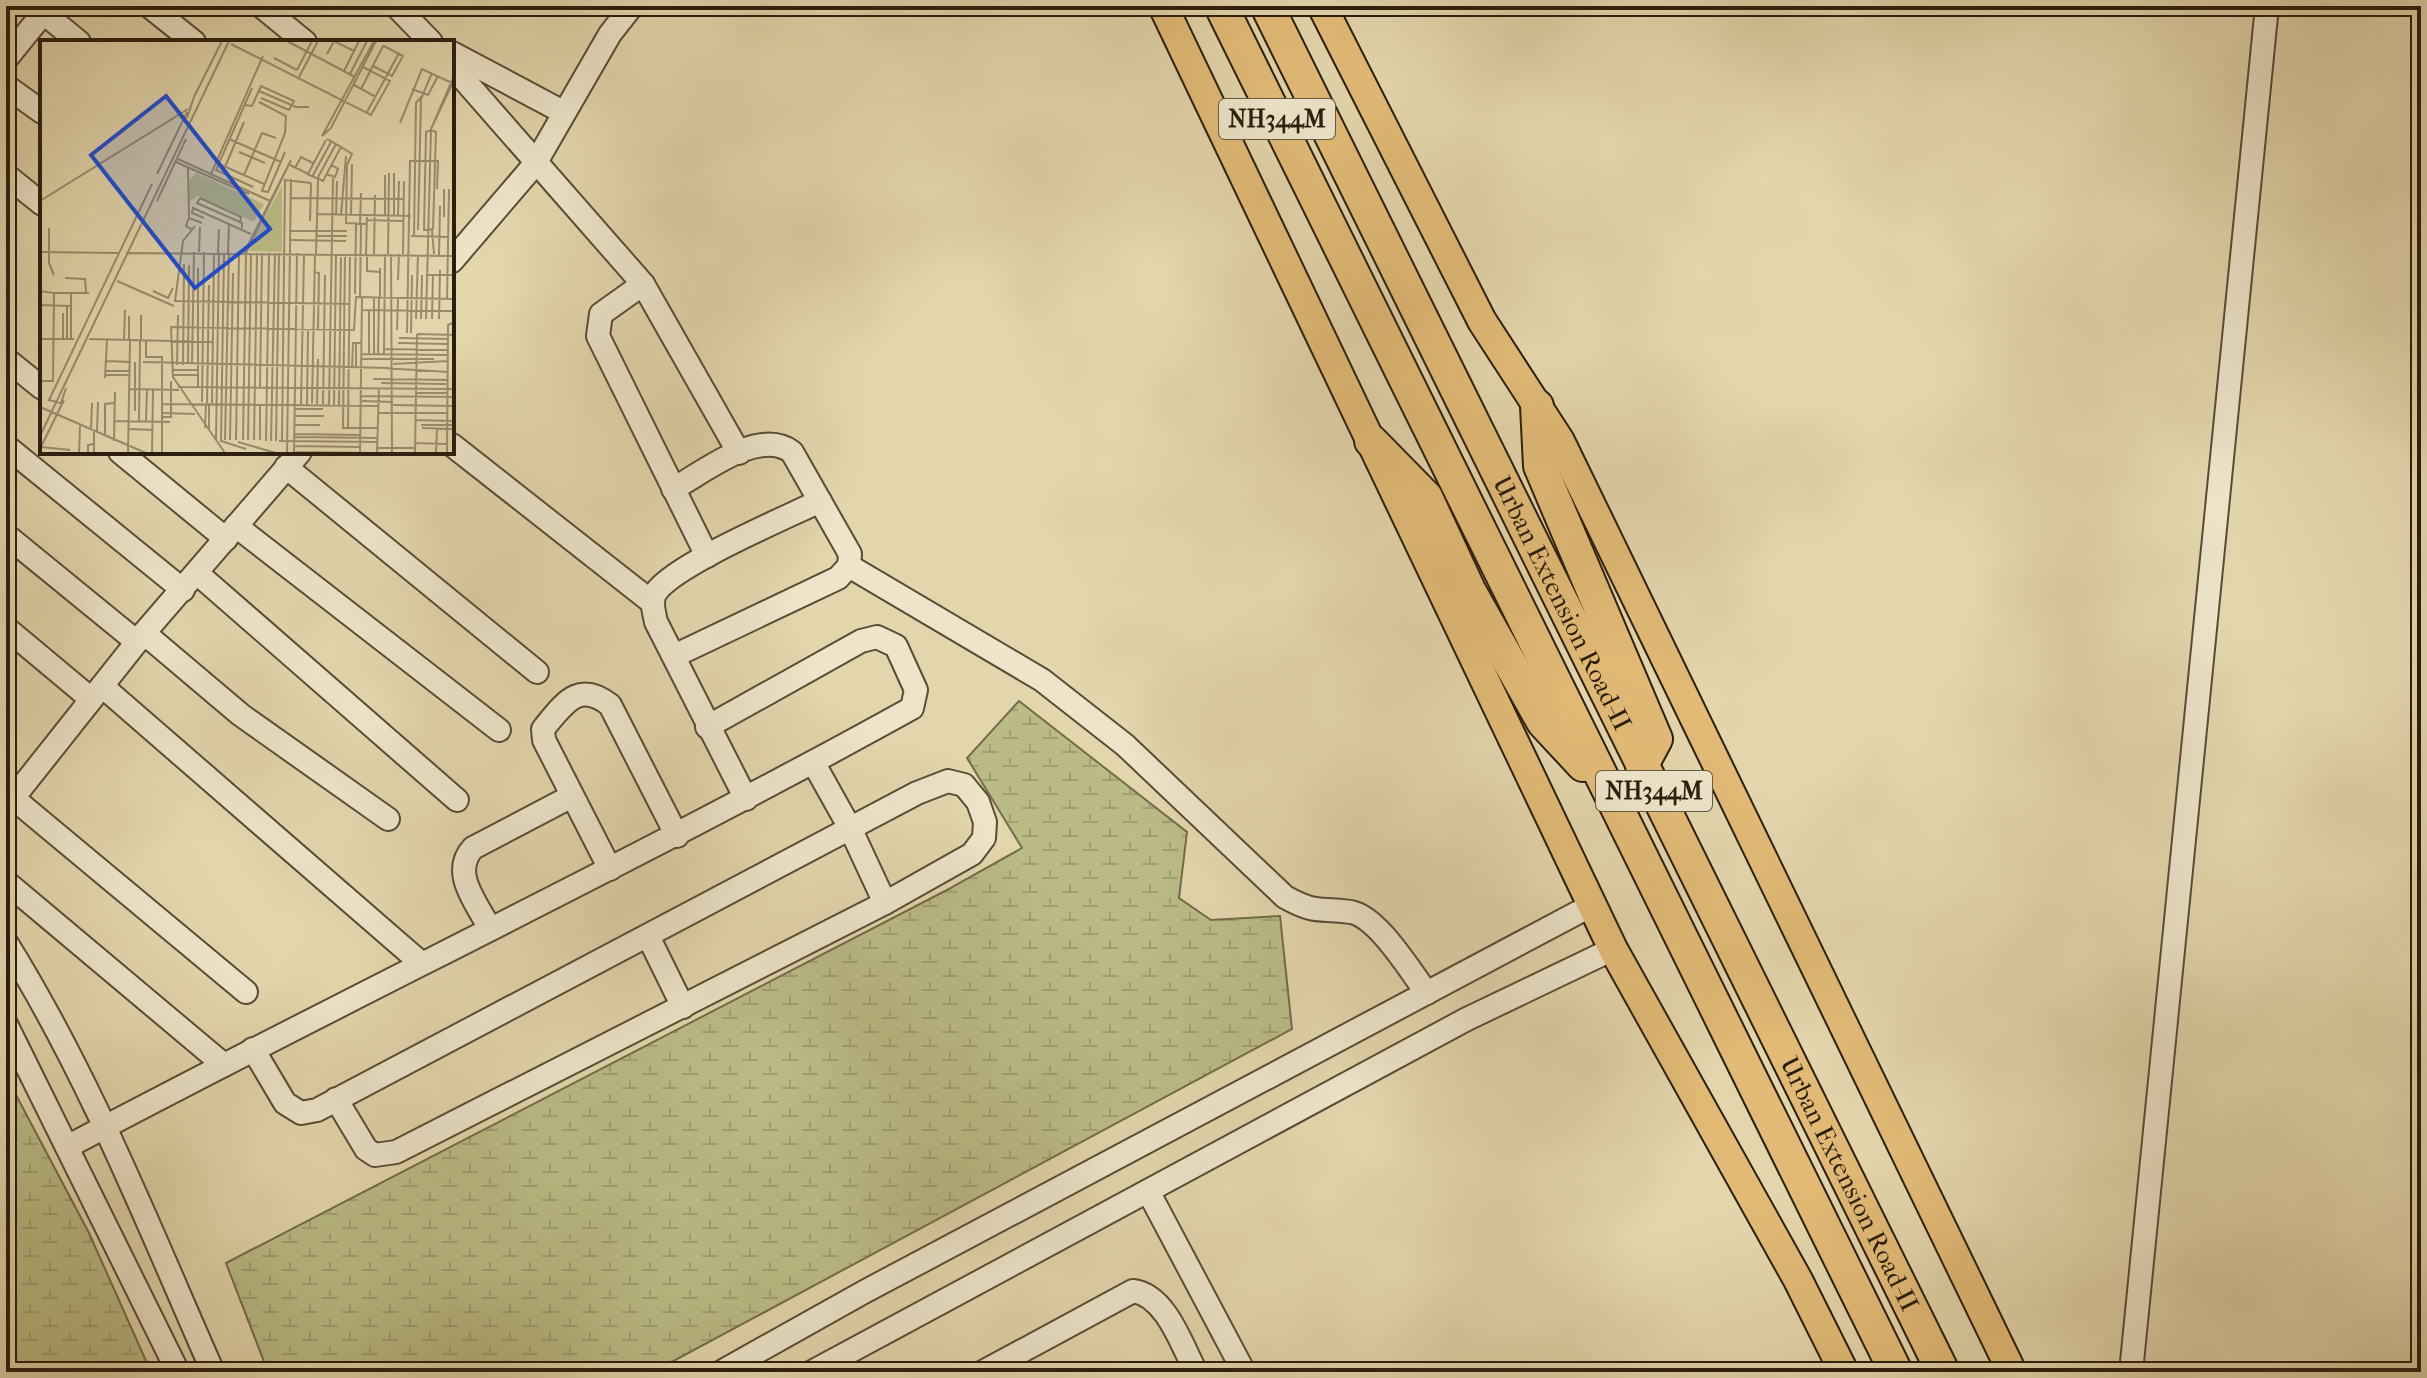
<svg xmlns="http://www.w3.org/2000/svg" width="2427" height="1378" viewBox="0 0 2427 1378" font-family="'IM FELL French Canon',serif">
<defs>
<pattern id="wetland-marsh" width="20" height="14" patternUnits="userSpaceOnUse" patternTransform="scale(2)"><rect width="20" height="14" fill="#babb85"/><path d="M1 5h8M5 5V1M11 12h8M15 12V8" fill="none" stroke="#a0a072"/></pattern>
</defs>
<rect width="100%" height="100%" fill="#e3d5ac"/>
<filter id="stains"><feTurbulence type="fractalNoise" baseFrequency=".0025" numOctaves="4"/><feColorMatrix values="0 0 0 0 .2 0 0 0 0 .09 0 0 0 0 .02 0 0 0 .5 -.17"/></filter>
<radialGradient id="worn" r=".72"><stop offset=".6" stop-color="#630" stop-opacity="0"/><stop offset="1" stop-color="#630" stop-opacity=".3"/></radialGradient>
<g fill="url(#wetland-marsh)" stroke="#726c4a" stroke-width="2">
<polygon points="1019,701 1187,832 1179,898 1211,920 1280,916 1292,1029 653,1372 268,1372 226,1263 945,891 1022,848 967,758"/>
<polygon points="6,1076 89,1233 151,1372 6,1372"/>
</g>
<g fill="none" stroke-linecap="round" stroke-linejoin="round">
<defs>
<g id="minor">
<polyline points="35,6 79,42"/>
<polyline points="149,6 194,42"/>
<polyline points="261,6 305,42"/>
<polyline points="396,6 431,42"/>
<polyline points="452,53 563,112"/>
<polyline points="6,59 49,6"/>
<polyline points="452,66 643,284 601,314 598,336 707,556"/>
<polyline points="6,86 42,112"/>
<polyline points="6,175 42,204"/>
<polyline points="452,261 535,164 610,34 632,6"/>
<polyline points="643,284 739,453"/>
<polyline points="6,359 42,388"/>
<polyline points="452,445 653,603"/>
<polyline points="6,446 183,590"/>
<polyline points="120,452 226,539"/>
<polyline points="286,467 537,672"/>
<path d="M673 489C704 472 759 427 792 452L850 554 849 566 838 578 674 656"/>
<polyline points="236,526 499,730"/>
<polyline points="6,535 137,642"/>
<path d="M849 566 1042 680 1125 745 1285 897C1318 915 1318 907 1351 912 1378 917 1410 971 1427 993"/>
<polyline points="198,574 457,800"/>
<polyline points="6,628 91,699"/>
<polyline points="144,633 241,715 388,819"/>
<polyline points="102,686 421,963"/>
<polyline points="813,762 851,830 885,903"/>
<polyline points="13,798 246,992"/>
<path d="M746 799 656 622C654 612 650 601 656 592 676 564 785 518 820 501"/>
<polyline points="6,807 144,633 300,452"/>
<path d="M610 869 544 740 543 729C564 704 578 680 610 705L677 836"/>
<polyline points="6,882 224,1065"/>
<path d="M490 929C477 903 450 873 473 848L572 796"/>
<polyline points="648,936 683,1007"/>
<path d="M6 942C90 1077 149 1227 213 1372"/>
<polyline points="6,1024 178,1372"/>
<polyline points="253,1049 285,1103 301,1113 317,1110 917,793 948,781 964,785 978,802 985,822 984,838 972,854 885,903 396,1152 375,1155 366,1149 336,1099"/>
<path d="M67 1147C347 998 634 862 912 708L916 690 896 646 877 637 861 641 707 727"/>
<polyline points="1148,1191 1244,1372"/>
<polyline points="721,1372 864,1292 1592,905"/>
<polyline points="812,1372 1465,1020 1613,949"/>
<path d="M983 1372 1133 1291C1166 1295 1182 1346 1196 1372"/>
<polyline points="2131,1372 2267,6"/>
</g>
<g id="major">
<polyline points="1163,6 1613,949 1798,1280 1844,1372"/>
<polyline points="1322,6 1482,321 1560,441 2012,1372"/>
</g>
<g id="highway">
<polyline points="1221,6 1896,1372"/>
<path id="s1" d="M1267 6 1943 1372"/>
<polyline points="1537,406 1540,466 1656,739 1642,765"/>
<polyline points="1371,441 1426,497 1469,590 1543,722 1583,765"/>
</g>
</defs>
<use href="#minor" stroke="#584c36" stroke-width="26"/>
<use href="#major" stroke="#2a1e0e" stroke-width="32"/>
<use href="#highway" stroke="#2a1e0e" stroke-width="36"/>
<use href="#minor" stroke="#ede4c9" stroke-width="22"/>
<use href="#major" stroke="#e2ba76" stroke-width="28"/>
<use href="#highway" stroke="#e2ba76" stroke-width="32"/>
</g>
<g text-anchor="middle" stroke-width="7" stroke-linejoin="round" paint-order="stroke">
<g fill="#ede4c9" stroke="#645946" stroke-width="2">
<rect x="1219" y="99" width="116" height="40" rx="6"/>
<rect x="1596" y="771" width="116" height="40" rx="6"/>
</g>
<g font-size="24" font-weight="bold" fill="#2a1e0e">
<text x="1277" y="127">NH344M</text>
<text x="1654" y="799">NH344M</text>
</g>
<g font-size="26" fill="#2a1e0e" stroke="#ede4c9">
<text dy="9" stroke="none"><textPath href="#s1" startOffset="666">Urban Extension Road-II</textPath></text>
<text dy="9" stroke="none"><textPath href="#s1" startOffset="1314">Urban Extension Road-II</textPath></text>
</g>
</g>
<g transform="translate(40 40)">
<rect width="414" height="414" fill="#e3d5ac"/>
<path d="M156 133 224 164 214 182 158 156 149 162 150 139ZM242 146V212L209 211 218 190Z" fill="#babb85"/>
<path fill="none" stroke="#998c6d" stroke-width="2" d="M247 1 315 37M334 1 282 96 291 88 336 1M191 4 331 75 350 41 323 27M287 14 294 1 314 11M234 18 257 30M257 30 272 1M304 31 319 1M310 34 327 1M414 36 391 89 414 40M259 37 278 1M314 45 336 57M212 48 176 130 213 147M321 49 343 6H344L363 16 352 36 333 26M372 49 388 55 398 36M219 51 256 67H269M155 55 182 1M219 62 246 76 245 93 222 151 228 152 245 112M205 65 212 66 221 46 254 61 249 70 221 58M327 72 359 13M147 78 155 54M360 83 382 29 412 43M391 90 396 92 393 189 384 190 386 92ZM189 99 241 122M301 107 312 114 307 125 306 183 327 184M199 112 225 123M138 119 230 161M136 122 209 154M179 124 224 144M250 125 268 134 286 100M185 127 204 82M148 128 149 177M255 128 261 117 273 123M117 134 147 72M171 134 223 16M267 134 283 141 301 107 287 99M286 134 295 137 298 129 292 125M204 135 222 93 236 98M272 137 291 102M277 139 296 104M160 158 157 163 202 183V188M160 158 201 177 200 183M251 158 364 159M0 161 148 69M117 161 146 99M277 174 371 176M296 175 297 141M301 175 306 116M311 175 312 124M345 176V135M354 176V133M358 176 359 141M413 176V149M404 177V149M164 178 152 173 153 168 211 194M327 180 363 181M270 181 271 143M320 184 321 153M155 186 143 201 135 261 309 264M9 188V223L14 235M153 190 146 186 149 178 162 183M378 190 381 59 392 33M392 190 394 214M249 191H307M277 196H307M371 196 408 197M374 196 376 63 382 56M249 200 306 201M0 212 78 213M159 212 160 187M86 213 414 216M178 213 179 189M184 213 181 401 206 409M188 213 189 184M276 214 278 140M305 214 303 388H338M326 214 327 175M327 214V231L340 232M334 214 335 155M348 214 349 133M351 214 352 413M363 214 364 141M399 216 400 166M274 232 279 233 278 289M386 235H414M25 238 45 239 46 252M358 240 359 214M77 241 134 266M0 251 14 253 13 341H0M113 251 128 258 133 248M14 253H49M315 254 316 184M320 257 321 184M340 257V228M407 259 409 149M0 265 30 266M322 270 414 271M89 276V301M376 279 378 215M381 279 382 235M386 279 391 89M392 279 393 235M399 279 400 230M357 290 358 258M367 293 370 121H398L397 149M371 293 372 235M377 294 414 295M359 298 408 299M0 299H34M23 299V273M27 299V266M31 299V253M49 299 173 302M84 300 85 270M101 300V275M106 301V317H122V413M358 303 408 304M344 309 408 310M322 314 407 315M329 314V270M334 314V258M338 314 339 258M344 314 345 214M322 319H394M414 320V349M66 321 91 322M103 322 349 328M353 324 408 321M137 325 138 275M143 325 144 224M148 325 149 225M152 325 154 212M312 328 313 303H322M316 328V303M343 328 408 332M132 330H157M65 331H90M65 335H90M132 335H158M65 338 67 300M333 339 408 340M341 343 406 344M138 347 414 349M158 347V228M220 347 222 213M26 348 21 363 9 360 112 144M90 349 139 350M376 353H407M321 356 414 357M322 361 353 362M162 362 164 212M167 363 169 245M172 363 174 213M272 363 275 214M122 364 338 366M261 364 264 215M267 364 268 289M277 364 278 319M283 364 285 235M289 365 293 138M294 365 296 214M299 365 301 214M353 365 414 366M0 367 106 413M255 369H283M95 371V322M121 373 155 374M338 373H407M255 376H284M121 377H131V341M375 380 414 381M75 381 130 382M99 382 100 301M106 382 107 350M255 385H280M381 385H414M308 387 310 214M51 388 52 363M165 388 166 363M382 388 414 389M89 389 113 390M169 390V363M57 391 58 362M54 392V413H48V405L54 404M65 394V364L74 363M255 394 320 395M0 396 189 1M254 397 337 398M176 399 179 213M185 400 189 213M190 400 193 233M196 400 199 213M203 400 206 213 251 120 204 213M208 400 211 213M214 400 217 213M220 400V364M74 401 75 352M226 401 229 213M231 401 235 213M236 401 239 213M239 401 337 402M242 401 245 140 271 143M198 402 236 413M375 403 407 404M254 406 320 407M1 407 30 410M337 408H375M0 409 24 360M254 412 337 413 339 348M39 413 40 386M88 413 90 301M112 413 113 350M185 413 133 337 131 287 314 290 316 257 414 259M247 413 251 139M254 413 257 213M320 413 322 257M375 413 377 294M396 413 397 389M407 413 408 285 414 282"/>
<path fill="#1d4ed8" fill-opacity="0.15" stroke="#1d4ed8" stroke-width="4" d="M126 56 230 189 155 248 51 115Z"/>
<rect width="414" height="414" fill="none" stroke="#2a1e0e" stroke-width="4"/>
</g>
<rect width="2427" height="1378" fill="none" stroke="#e3d5ac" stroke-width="32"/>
<rect x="8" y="8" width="2411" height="1362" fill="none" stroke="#2a1e0e" stroke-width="4"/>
<rect x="16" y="16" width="2395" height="1346" fill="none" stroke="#2a1e0e" stroke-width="2"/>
<rect width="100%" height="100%" filter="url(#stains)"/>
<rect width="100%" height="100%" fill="url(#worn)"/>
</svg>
